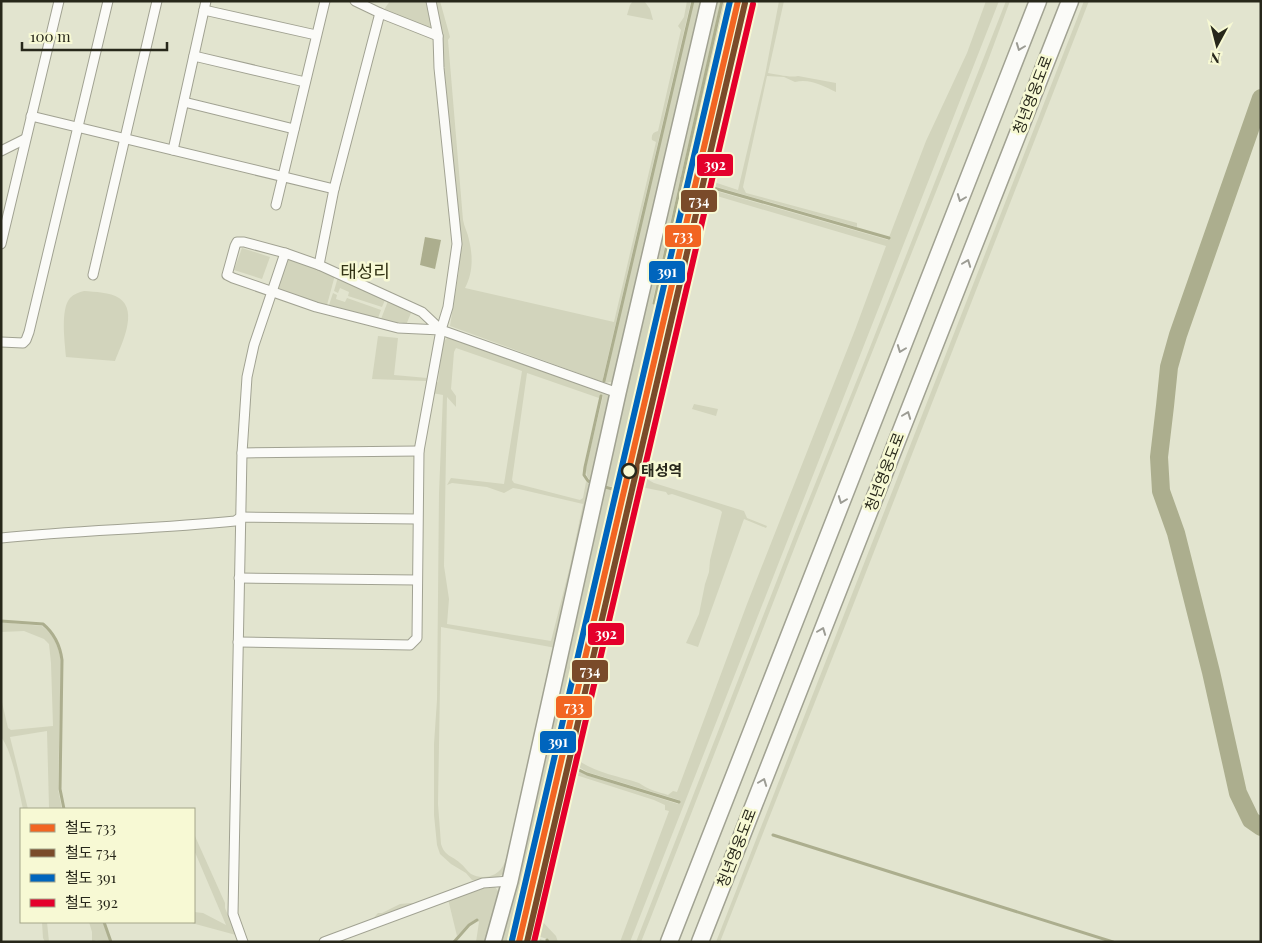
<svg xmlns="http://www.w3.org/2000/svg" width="1262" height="943" viewBox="0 0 1262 943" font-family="'Playfair Display','Noto Sans KR',serif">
<rect width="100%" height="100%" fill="#e2e4cf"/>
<g fill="#d2d4bc" fill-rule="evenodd">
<polygon points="390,1 427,1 431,27 428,29 383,11"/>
<path d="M435 1H440L450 37 448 40 463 220C464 227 468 233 469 240 473 256 473 273 465 288L614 322 656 142 652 140C651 135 653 132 658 131L681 30 678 26 684 17 687 1H691L603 378 605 380 693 1H703L616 381 605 383 450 326 459 270 460 239 441 33Z"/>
<polygon points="633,1 645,2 650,9 653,20 627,15 630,5"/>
<polygon points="715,1 721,1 652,303 655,304 683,180 692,183 619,488 603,485"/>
<polygon points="724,1 734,1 693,179 684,176"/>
<path d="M744 1H752L711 181 738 190 765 75 779 1H784L768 73C776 74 790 78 798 76L836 83V92C824 86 809 78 795 82L784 77 767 76 743 187 746 193 857 223V227L703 183Z"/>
<path d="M986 1H999L630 942H620L669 811 665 810V805L654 800 576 775 555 864 553 868 540 919 556 936 558 942H549L547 939 535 935V937L547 942H528L631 495 637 499 576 760V769L586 775 678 804 679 800 587 772 579 767V761C597 773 618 776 639 783 647 789 658 792 668 795L673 791 677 792 747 604 855 330 886 246 707 193 643 477 654 483 744 511 747 518 767 526 766 528 744 519 698 647 686 643 699 614 705 584 709 572 710 560 722 512 720 510 672 494 668 495 666 492 641 487 639 493 632 490 702 187 888 240 926 141 967 53Z"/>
<polygon points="1006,1 1010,1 986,66 799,536 651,917 641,942 636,942 795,534 865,360"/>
<polygon points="1084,1 1089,1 845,626 720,942 716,942"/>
<polygon points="242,248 270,257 262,279 234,270"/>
<polygon points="288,258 335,275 327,305 277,290"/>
<polygon points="338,277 385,300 382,307 348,296 349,292 340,288 338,293 334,291"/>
<path d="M84 291C95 292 110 292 119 298 139 311 121 345 115 361L66 357C65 342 60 310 70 298 74 294 79 292 84 291Z"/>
<polygon points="333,293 337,295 336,299 345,302 347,298 381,310 378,318 329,305"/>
<polygon points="388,301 411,313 406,325 381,319"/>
<polygon points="378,336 398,338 394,375 427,378 426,381 372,379"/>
<path d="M449 337 607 393 611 398 594 482C587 479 586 475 586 467L603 396 601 395 599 398 527 373 512 480 514 483 580 500 583 498 586 482 593 486 556 648 441 627 438 804 441 844C445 857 452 855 460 863 464 866 467 871 471 874 475 876 478 877 483 877 504 876 505 861 511 844L503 874C495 880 482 881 472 880L466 873 451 864 440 854 437 845 434 815V744L437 700 439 493 443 395 432 393 436 383 438 382 443 342 447 338ZM456 348 522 371 504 484 451 478 447 485 452 483 487 487 504 493 513 488 519 489 583 504 570 566 551 641 447 624 449 599 444 566 447 397 456 407V396L451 389 454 352Z"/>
<polygon points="694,404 718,409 716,416 692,409"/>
<polygon points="603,488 621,493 514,942 498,942"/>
<path d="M1 622 42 626C54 635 58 646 61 660L58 789 62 809H50L49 807 47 731 10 737 28 809H23C19 791 12 750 1 737V698L8 728 11 730 53 726 51 663 49 644 44 639 24 631 1 632Z"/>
<polygon points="194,834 225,903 225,908 236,935 188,922 194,922 194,912 203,913 226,925 194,850"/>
<polygon points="479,886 494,886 499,892 487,942 476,942 479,922 476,919 468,924 457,936 448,899"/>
<polygon points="411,903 418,904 370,922 378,913 382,913 400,904"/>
<polygon points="42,922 47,922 49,942 45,942 43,938"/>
<polygon points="89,922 103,922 110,942 96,940 92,942 92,932"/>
</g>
<polygon fill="#acae8e" points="425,237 441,240 435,269 420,265"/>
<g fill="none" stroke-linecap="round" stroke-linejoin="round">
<g stroke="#acae8e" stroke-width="3">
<polyline points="682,178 694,182"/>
<polyline points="703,185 889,238"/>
<polyline points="654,303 722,1"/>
<polyline points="604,381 693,1"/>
<polyline points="593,483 588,481 584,475 585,467 601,396"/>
<polyline points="601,486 620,491"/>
<polyline points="632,493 639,499 577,760 577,769 587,774 679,802"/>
<path d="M1 621 43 624C55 634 60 645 62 660L60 789 64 809"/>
<polyline points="773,835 1113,942"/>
<polyline points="104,922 111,942"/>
<polyline points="547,940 548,942"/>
<polyline points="454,942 469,925 477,920"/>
</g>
<polyline stroke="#acae8e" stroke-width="18" points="1261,98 1178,335 1169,367 1165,406 1159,457 1161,491 1176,533 1211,672 1238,793 1251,820 1261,827"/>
<defs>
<g id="minor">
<polyline points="355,1 380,13"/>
<polyline points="204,10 316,35"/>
<polyline points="194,56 305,82"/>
<polyline points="184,102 294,129"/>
<polyline points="31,116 334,189"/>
<polyline points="173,150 206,1"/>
<polyline points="1,151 25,139"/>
<polyline points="276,205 325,1"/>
<polyline points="1,244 59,1"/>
<polyline points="319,265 334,189 380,13 438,36"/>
<polyline points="93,275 157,1"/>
<polyline points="441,330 398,328 316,307 233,278 227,275 235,246 237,242 244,242 285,253 319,265 422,312 441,330 618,393"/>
<polyline points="1,342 23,343 26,340 29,332 108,1"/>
<polyline points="242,453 419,451"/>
<path d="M1 538C79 530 157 529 235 521L241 517 417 519"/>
<polyline points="239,578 417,580"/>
<polyline points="238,642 410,645 417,638 419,451 441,330 448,307 457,244 439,68 438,36 431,1"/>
<polyline points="243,942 233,914 242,453 247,377 254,345 285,253"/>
<polyline points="324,942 483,883 510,881"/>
</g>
<polyline id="primary" points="493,942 510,881 618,393 709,1"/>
<g id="motorway">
<polyline points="669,942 1038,1"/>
<polyline points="700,942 1070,1"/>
</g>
</defs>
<use href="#minor" stroke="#a1a292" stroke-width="11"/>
<use href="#primary" stroke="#a1a292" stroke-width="18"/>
<use href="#motorway" stroke="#a1a292" stroke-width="19"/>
<use href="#minor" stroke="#fbfbf8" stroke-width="9"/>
<use href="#primary" stroke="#fbfbf8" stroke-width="15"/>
<use href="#motorway" stroke="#fbfbf8" stroke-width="16"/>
<defs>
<polyline id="rail-1" points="519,942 738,1"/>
<polyline id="rail-2" points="527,942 745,3"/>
<polyline id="rail-3" points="512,940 730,1"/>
<polyline id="rail-4" points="534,942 753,4"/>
</defs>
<use href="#rail-1" stroke="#f7f9d4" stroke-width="10"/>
<use href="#rail-2" stroke="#f7f9d4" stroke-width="10"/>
<use href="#rail-3" stroke="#f7f9d4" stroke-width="10"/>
<use href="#rail-4" stroke="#f7f9d4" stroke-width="10"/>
<use href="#rail-1" stroke="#f26522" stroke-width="6"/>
<use href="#rail-2" stroke="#7a4b2a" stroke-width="6"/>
<use href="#rail-3" stroke="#0065bd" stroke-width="6"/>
<use href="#rail-4" stroke="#e4002b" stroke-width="6"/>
</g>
<defs><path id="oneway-chevron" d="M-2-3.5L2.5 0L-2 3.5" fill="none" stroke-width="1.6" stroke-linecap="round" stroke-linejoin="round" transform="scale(1.25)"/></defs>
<g stroke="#9c9c94">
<use href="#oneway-chevron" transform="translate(1020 47) rotate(111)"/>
<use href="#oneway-chevron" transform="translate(961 198) rotate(111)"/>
<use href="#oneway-chevron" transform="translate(967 263) rotate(-69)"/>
<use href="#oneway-chevron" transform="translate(901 349) rotate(111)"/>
<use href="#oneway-chevron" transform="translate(907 415) rotate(-69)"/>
<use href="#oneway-chevron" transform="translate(842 500) rotate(111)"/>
<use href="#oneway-chevron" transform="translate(822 631) rotate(-69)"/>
<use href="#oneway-chevron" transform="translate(763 782) rotate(-69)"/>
</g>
<circle fill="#f7f9d4" stroke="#27271a" stroke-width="2.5" cx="629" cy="471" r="7"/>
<g text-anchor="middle" stroke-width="5" stroke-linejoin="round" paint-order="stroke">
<g font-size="15" fill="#27271a" stroke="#f7f9d4">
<text transform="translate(1033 95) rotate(-69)" y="5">청년영웅도로</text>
<text transform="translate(885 472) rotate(-69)" y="5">청년영웅도로</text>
<text transform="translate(737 848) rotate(-69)" y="5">청년영웅도로</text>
</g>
<g font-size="15" font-weight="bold" fill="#27271a" stroke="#f7f9d4" text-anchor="start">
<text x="641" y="476">태성역</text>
</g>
<g font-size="18" fill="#313213" stroke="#f7f9d4">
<text x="365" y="278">태성리</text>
</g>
</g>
<g stroke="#f7f9d4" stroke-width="2">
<rect x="696" y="153" width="38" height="24" rx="5" fill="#e4002b"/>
<rect x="680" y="189" width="38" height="24" rx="5" fill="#7a4b2a"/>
<rect x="664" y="224" width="38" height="24" rx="5" fill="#f26522"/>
<rect x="648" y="260" width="38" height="24" rx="5" fill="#0065bd"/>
<rect x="587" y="622" width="38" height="24" rx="5" fill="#e4002b"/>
<rect x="571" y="659" width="38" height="24" rx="5" fill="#7a4b2a"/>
<rect x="555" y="695" width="38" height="24" rx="5" fill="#f26522"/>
<rect x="539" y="730" width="38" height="24" rx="5" fill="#0065bd"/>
</g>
<g font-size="14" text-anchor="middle" font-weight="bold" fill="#fff">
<text x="715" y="170">392</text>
<text x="699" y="206">734</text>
<text x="683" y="241">733</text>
<text x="667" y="277">391</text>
<text x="606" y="639">392</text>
<text x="590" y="676">734</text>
<text x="574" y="712">733</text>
<text x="558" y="747">391</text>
</g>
<rect width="1262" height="943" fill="none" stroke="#27271a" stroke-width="5"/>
<rect x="20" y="808" width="175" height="115" fill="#f7f9d4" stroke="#a4a58a"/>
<rect x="30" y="824" width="25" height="8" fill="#f26522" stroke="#a4a58a"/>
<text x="65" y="833" font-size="15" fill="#27271a">철도 733</text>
<rect x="30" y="849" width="25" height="8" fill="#7a4b2a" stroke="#a4a58a"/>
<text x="65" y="858" font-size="15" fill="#27271a">철도 734</text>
<rect x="30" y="874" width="25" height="8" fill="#0065bd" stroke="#a4a58a"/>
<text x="65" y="883" font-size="15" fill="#27271a">철도 391</text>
<rect x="30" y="899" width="25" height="8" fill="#e4002b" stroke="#a4a58a"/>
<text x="65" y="908" font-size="15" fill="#27271a">철도 392</text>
<g transform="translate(1217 45) rotate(187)" stroke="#f7f9d4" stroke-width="4" paint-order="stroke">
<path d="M0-4L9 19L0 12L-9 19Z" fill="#27271a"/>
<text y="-8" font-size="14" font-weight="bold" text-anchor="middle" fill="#27271a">N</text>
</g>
<path d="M22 42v8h145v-8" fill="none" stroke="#27271a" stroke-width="2.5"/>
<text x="30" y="42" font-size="15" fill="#27271a" stroke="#f7f9d4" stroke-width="4" paint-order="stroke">100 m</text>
</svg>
